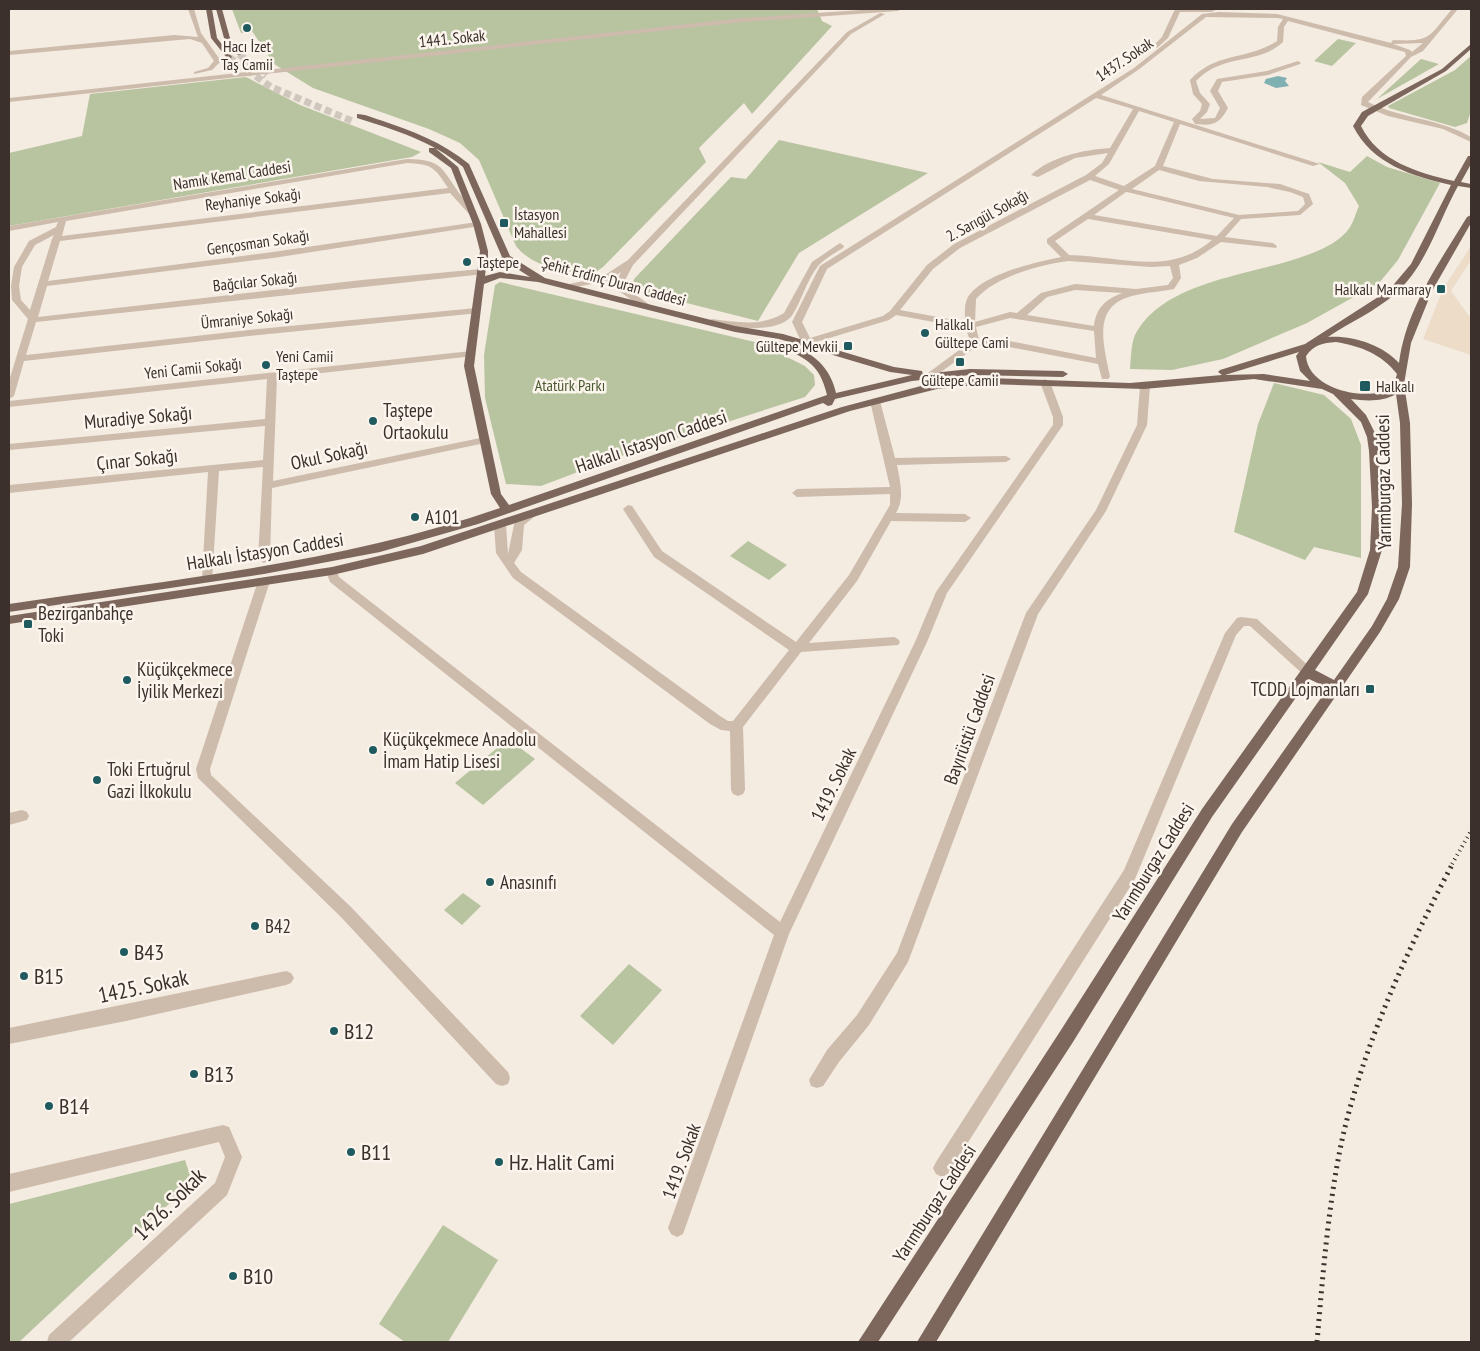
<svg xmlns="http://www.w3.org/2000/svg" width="1480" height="1351" viewBox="0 0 1480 1351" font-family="'PT Sans Narrow',sans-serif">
<rect width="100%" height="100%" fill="#f4ebe1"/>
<g fill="#b8c4a0">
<path d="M232 9H817L822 21 832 26 752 114 744 103 699 148 706 162 603 267 590 276C565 270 533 268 516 246L479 160 460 143 429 129 313 88 274 64 252 31 241 33Z"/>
<polygon points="1338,39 1356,43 1332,66 1314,61"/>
<polygon points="1471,56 1471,111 1467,123 1455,127 1389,108 1388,106 1455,70"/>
<polygon points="1421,59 1439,64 1377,99"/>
<polygon points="246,77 300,105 421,152 412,157 9,226 9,153 82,136 90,94"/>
<polygon points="779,140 928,173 799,253 758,321 639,291 632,283 635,278 731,177 746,179"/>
<path d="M1367 156 1387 167 1440 183 1398 260 1379 283 1307 323 1223 359 1172 370 1130 369C1131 359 1131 344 1135 335 1164 279 1257 275 1310 254 1325 248 1341 241 1350 227 1354 221 1356 212 1359 206L1345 183 1318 162 1350 172Z"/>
<polygon points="500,282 759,343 805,366 814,375 815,385 805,397 612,459 541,486 506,484 485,398 484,355 495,285"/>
<polygon points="1274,383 1324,395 1351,419 1361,445 1361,558 1314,547 1305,560 1234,532 1258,424"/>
<polygon points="748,541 787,565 769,580 730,556"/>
<polygon points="508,739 535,759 483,805 455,783"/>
<polygon points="463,893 481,906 462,925 444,910"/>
<polygon points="629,964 662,990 613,1045 580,1016"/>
<polygon points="185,1160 190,1175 184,1192 153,1217 19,1342 9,1342 9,1204"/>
<polygon points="443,1225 498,1260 448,1342 405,1342 379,1324"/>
</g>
<polygon fill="#ecdcc8" points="1471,246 1471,260 1451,291 1471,319 1471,355 1423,339 1443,289"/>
<polygon fill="#7fb0b2" points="1278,76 1287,78 1285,81 1289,86 1276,88 1264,83 1266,79"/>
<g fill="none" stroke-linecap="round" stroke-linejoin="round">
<g stroke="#cfc6bd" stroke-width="7" stroke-dasharray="7 4" stroke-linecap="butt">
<polyline points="239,54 266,76"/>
<polyline points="229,57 271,87 352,121"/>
</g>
<g fill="#cdbbac" fill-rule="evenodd">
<polygon points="188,9 194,9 201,33 221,61 212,70 194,74 194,72 208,68 214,61 202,43 190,39 9,55 9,51 174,35 198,37"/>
<polygon points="875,9 901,9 898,11 743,22 9,102 9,98 743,18"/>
<polygon points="1175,9 1215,10 1212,12 1180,12 1168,38 1157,48 1153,48 1153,46 1162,37"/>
<path d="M1452 9H1458L1423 51 1411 57 1368 102C1401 119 1439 118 1471 137V142L1443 129 1388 116 1361 105 1362 97 1406 56 1405 52 1288 21 1284 27 1283 42C1257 66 1224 52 1196 81L1200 93 1210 104 1207 112 1200 119 1215 118 1220 108 1210 91 1217 79 1267 71 1298 61 1301 63 1300 64 1268 75 1222 82 1218 91 1228 108C1219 124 1214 126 1195 124L1192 119 1200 111 1202 104 1193 94 1190 80C1217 51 1246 61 1277 41L1278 27 1283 19 1277 18 1206 17 1138 70 1101 95 1320 164 1313 166 1180 124 1163 166 1213 179 1280 184 1309 194 1313 204 1300 215 1241 219 1225 237 1273 243 1277 246 1276 248 1221 242 1197 258 1179 265 1181 278 1174 289C1160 292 1146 292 1132 296 1091 306 1104 346 1110 377L1108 379H1102L1098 364 1004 346H977L934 377H928V373L970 342 966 328 896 315 889 320 816 342 823 348 818 351 800 339 792 322 820 266 1134 68 1202 14 1219 12 1277 14 1391 43 1393 40C1432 42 1428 37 1452 9ZM1423 43 1412 52 1410 50 1393 44ZM1096 98 1133 109 1110 148C1083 150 1052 156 1031 175L1038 177 1075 158 1108 153 1102 163 1086 175 954 244 927 265 890 311 883 316 810 338 802 322 827 269ZM1139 111 1174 122 1155 166 1124 186 1095 176 1109 164ZM1159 170 1199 181 1267 187 1290 192 1303 197 1305 204 1298 211 1239 215 1132 189ZM1090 180 1119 190 1047 239V243L1061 257C1036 262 979 275 967 299 964 306 965 315 965 322L900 310 933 269 960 248ZM1126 192H1127L1234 218 1217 236 1094 215ZM1088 219 1212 240C1169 277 1120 256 1069 255L1055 241ZM1069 261 1151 267 1170 266 1173 278 1168 285 1136 289 1075 284 1041 293 1017 313 1010 312 975 322 976 299C994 277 1041 264 1069 261ZM1075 290 1122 293C1106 299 1096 308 1094 326L1027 315 1047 297ZM1010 318 1094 331 1096 358 1004 340H979L976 327Z"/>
<polygon points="880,13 885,14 851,34 633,265 625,280 626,288 650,305 650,309 644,309 619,291 617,280 621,272 608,281 565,289 565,285 602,277 628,260 847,32"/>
<path d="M407 159C440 160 440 165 457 190 462 198 470 204 476 211V215H470L450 193 60 241 48 281 273 252 477 222H480V226L273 258 47 286 38 317 362 280 481 269 484 270V274L36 322 26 355 259 329 476 308 479 309V313L259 335 24 361 14 396 9 399V381L28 319 12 300 11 286 14 267 29 241 56 227 58 222 9 231V226ZM407 163C431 164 435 167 448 188L62 236 66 221ZM54 235 52 239 30 310 21 300 19 286 22 267 35 245Z"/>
<path d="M840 243 844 246 843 248C835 253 824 259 818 266 807 280 802 299 793 314 780 335 732 327 712 325L707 322 712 319C736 322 762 327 784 313L812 262Z"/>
<polygon points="471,351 476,354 474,356 277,378 273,481 485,437 490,440 485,443 272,488 270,559 264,563 258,559 263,467 219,471 212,581 208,582 202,578 208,472 9,493 9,485 263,460 265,426 9,450 9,444 265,419 267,379 9,407 9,401"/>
<polygon points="1045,379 1050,382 1063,417 1063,425 947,593 927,642 789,934 683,1234 677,1237 671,1234 668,1228 774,935 330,582 326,571 328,568 336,568 339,577 780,922 915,642 936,592 1053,425 1053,417 1040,382"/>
<polygon points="1145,383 1150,386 1147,425 1106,511 1038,614 908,962 869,1025 839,1062 823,1086 817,1088 811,1086 809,1080 827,1050 857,1015 897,953 1026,613 1096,510 1137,425 1140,386"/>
<path d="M875 398 880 401 895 458 1006 456 1011 459 1006 462 897 465C900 482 905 498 896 513L965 514 971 518 965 522 891 521 857 581 809 643 894 637 898 639 900 642 898 645 801 652 743 727 745 790 743 794 738 796 733 794 731 790 730 731 721 730 710 724 513 578 496 553 494 525 500 521 506 525 508 554 515 520 530 510H538L539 513 524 525 522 550 514 563 521 572 720 716 728 721H733L789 650 654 557 623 509 628 505 632 506 662 551 796 642 849 575 890 505V494L797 497 792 493 797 489 890 487 870 401Z"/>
<polygon points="264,577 270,581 210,769 211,775 351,907 508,1072 510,1078 508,1084 502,1086 496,1084 341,917 198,778 196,769 258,581"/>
<polygon points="1241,617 1257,619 1313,670 1315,673 1313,676 1305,676 1250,626 1244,626 1236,635 1135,879 948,1174 942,1177 936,1174 933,1168 936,1162 1124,870 1225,633 1237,618"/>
<polygon points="22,810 27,812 29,816 27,820 9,825 9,813"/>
<polygon points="286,971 291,973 294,978 291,983 286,985 126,1021 9,1044 9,1028"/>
<polygon points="223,1125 229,1127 242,1157 227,1195 69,1342 47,1342 49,1335 215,1183 225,1157 219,1142 9,1192 9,1174"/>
</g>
<g fill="#7d675c" fill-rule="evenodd">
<polygon points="206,9 212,9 217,38 232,57 231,58 227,58 211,38"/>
<polygon points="216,9 222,9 230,38 242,54 241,55 237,55 224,38"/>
<path d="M1471 44V49L1446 71 1368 116 1361 126C1378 161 1418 173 1454 181L1468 156H1471V164L1461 182 1471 184V188L1458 186C1438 222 1427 265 1396 293 1376 311 1350 322 1328 337 1352 335 1383 345 1399 363 1406 309 1439 263 1467 217L1471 215V223L1432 291 1411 343 1404 384 1410 423 1412 504 1410 567 1399 599 1380 632 1242 832 936 1342H917L1232 824 1328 688 1309 679 1212 817 1073 1042 878 1342H858L1061 1030 1202 809 1357 592 1370 550 1372 507 1369 451 1367 437 1361 422 1333 394 1322 389 1254 379 1144 389 988 384 937 389 850 411 423 554 332 575 9 624V616L332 567 421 546 842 407 921 386 952 381 988 378 1130 383 1222 375 1218 372 1220 370 1305 344 1389 290 1411 264 1451 185C1412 176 1372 164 1353 126L1362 112 1442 69ZM1336 342C1360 346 1382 354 1397 374L1393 387C1369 403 1308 390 1306 356 1314 345 1322 343 1336 342ZM1299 352 1296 356 1300 371 1310 381 1264 374 1225 375ZM1396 394 1400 423 1402 504 1398 567 1387 599 1372 626 1334 680 1315 670 1368 594 1382 550V488L1377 437 1366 415 1351 399C1366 401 1383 402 1396 394Z"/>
<path d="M357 114C365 114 373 118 380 120 413 131 442 142 469 164L510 256 545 278 735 326 783 334 894 367 922 371 923 374 970 369 1063 371 1068 374 1063 377 970 375 912 381 835 399 832 405 828 406 823 403 478 524 380 552 264 574 9 612V604C174 579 342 563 500 508L491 494 464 366 480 251 473 224 451 168 429 152V148H435L458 167 481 224 488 251V262L500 260 502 257 463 167C432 141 395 130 357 118ZM508 263 530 277 500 272 485 276 486 267 497 268ZM500 278 538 282 735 332 779 339 890 372 912 375 836 393C831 370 817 356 796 347 790 344 783 341 777 342V346C805 357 820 364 827 395L509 505 501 494 474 366 484 284Z"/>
</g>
<polyline stroke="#3b302b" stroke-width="4" stroke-dasharray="1 4" stroke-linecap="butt" points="1452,864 1471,831"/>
<path stroke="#3b302b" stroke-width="5" stroke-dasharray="2 5" stroke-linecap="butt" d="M1317 1342C1323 1274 1328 1206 1342 1140 1363 1046 1408 948 1453 863"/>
</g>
<g fill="#1f5a5e" stroke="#fbf5ee" stroke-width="2">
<circle cx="247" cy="28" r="5"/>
<rect x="499" y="218" width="10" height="10" rx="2.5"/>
<circle cx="467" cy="262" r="5"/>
<rect x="1436" y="284" width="10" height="10" rx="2.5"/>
<circle cx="925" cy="333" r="5"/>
<rect x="843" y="341" width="10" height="10" rx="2.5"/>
<rect x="955" y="357" width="10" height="10" rx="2.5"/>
<circle cx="266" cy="365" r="5"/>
<rect x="1359" y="380" width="12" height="12" rx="2.5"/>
<circle cx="373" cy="421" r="5"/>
<circle cx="415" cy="517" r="5"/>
<rect x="23" y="619" width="10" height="10" rx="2.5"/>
<circle cx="127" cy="680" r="5"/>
<rect x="1365" y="684" width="10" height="10" rx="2.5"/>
<circle cx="373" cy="750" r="5"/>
<circle cx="97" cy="780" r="5"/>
<circle cx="490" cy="882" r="5"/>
<circle cx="255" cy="926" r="5"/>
<circle cx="124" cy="952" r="5"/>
<circle cx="24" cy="976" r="5"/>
<circle cx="334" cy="1031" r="5"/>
<circle cx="194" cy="1074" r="5"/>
<circle cx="49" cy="1106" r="5"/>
<circle cx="351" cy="1152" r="5"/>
<circle cx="499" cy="1162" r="5"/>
<circle cx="233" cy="1276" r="5"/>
</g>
<g text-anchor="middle" stroke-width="5" stroke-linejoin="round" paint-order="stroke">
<g font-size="16" fill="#3b302b" stroke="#fbf5ee">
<text transform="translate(452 38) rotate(-6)" y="6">1441. Sokak</text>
<text transform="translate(1124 59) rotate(-34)" y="6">1437. Sokak</text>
<text transform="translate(232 175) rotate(-9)" y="6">Namık Kemal Caddesi</text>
<text transform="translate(253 199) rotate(-7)" y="6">Reyhaniye Sokağı</text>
<text transform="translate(987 215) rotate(-29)" y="6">2. Sarıgül Sokağı</text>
<text transform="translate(258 242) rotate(-8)" y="6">Gençosman Sokağı</text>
<text transform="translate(255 281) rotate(-6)" y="6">Bağcılar Sokağı</text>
<text transform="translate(614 281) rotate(15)" y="6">Şehit Erdinç Duran Caddesi</text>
<text transform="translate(247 318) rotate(-6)" y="6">Ümraniye Sokağı</text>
<text transform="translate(193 368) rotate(-6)" y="6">Yeni Camii Sokağı</text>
</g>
<g font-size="16" fill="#3b302b" stroke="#fbf5ee" text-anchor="start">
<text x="247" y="52" text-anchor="middle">Hacı İzet<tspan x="247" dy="18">Taş Camii</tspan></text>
<text x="514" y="220">İstasyon<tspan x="514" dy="18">Mahallesi</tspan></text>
<text x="477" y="268">Taştepe</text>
<text x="1431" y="295" text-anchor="end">Halkalı Marmaray</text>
<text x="935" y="330">Halkalı<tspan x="935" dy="18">Gültepe Cami</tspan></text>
<text x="838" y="352" text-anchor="end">Gültepe Mevkii</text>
<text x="276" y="362">Yeni Camii<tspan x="276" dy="18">Taştepe</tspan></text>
<text x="960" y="386" text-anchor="middle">Gültepe Camii</text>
<text x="1376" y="392">Halkalı</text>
</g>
<g font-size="16" fill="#4a5a2e" stroke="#fbf5ee">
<text x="570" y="391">Atatürk Parkı</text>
</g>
<g font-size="19" fill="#3b302b" stroke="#fbf5ee" text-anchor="start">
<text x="383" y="417">Taştepe<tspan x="383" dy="22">Ortaokulu</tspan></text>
<text x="425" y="524">A101</text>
<text x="38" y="620">Bezirganbahçe<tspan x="38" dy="22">Toki</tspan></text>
<text x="137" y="676">Küçükçekmece<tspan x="137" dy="22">İyilik Merkezi</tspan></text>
<text x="1360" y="696" text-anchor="end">TCDD Lojmanları</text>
<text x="383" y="746">Küçükçekmece Anadolu<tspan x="383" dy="22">İmam Hatip Lisesi</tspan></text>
<text x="107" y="776">Toki Ertuğrul<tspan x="107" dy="22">Gazi İlkokulu</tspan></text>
<text x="500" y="889">Anasınıfı</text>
<text x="265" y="933">B42</text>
</g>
<g font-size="19" fill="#3b302b" stroke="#fbf5ee">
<text transform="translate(138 417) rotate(-5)" y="7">Muradiye Sokağı</text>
<text transform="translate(651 441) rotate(-19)" y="7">Halkalı İstasyon Caddesi</text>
<text transform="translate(329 455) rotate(-12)" y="7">Okul Sokağı</text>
<text transform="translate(137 459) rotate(-6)" y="7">Çınar Sokağı</text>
<text transform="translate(1383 482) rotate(-91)" y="7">Yarımburgaz Caddesi</text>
<text transform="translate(265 551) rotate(-9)" y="7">Halkalı İstasyon Caddesi</text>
<text transform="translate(969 729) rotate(-70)" y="7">Bayırüstü Caddesi</text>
<text transform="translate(833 784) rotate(-64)" y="7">1419. Sokak</text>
<text transform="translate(1153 862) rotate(-58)" y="7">Yarımburgaz Caddesi</text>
<text transform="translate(681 1161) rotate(-70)" y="7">1419. Sokak</text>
<text transform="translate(934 1203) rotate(-57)" y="7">Yarımburgaz Caddesi</text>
</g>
<g font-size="22" fill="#3b302b" stroke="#fbf5ee" text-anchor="start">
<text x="134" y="960">B43</text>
<text x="34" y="984">B15</text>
<text x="344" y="1039">B12</text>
<text x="204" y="1082">B13</text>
<text x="59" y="1114">B14</text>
<text x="361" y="1160">B11</text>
<text x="509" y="1170">Hz. Halit Cami</text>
<text x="243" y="1284">B10</text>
</g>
<g font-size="22" fill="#3b302b" stroke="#fbf5ee">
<text transform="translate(143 986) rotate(-12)" y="8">1425. Sokak</text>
<text transform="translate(169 1204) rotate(-45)" y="8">1426. Sokak</text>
</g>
</g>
<rect width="1480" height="1351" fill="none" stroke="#3b302b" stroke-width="20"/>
</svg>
